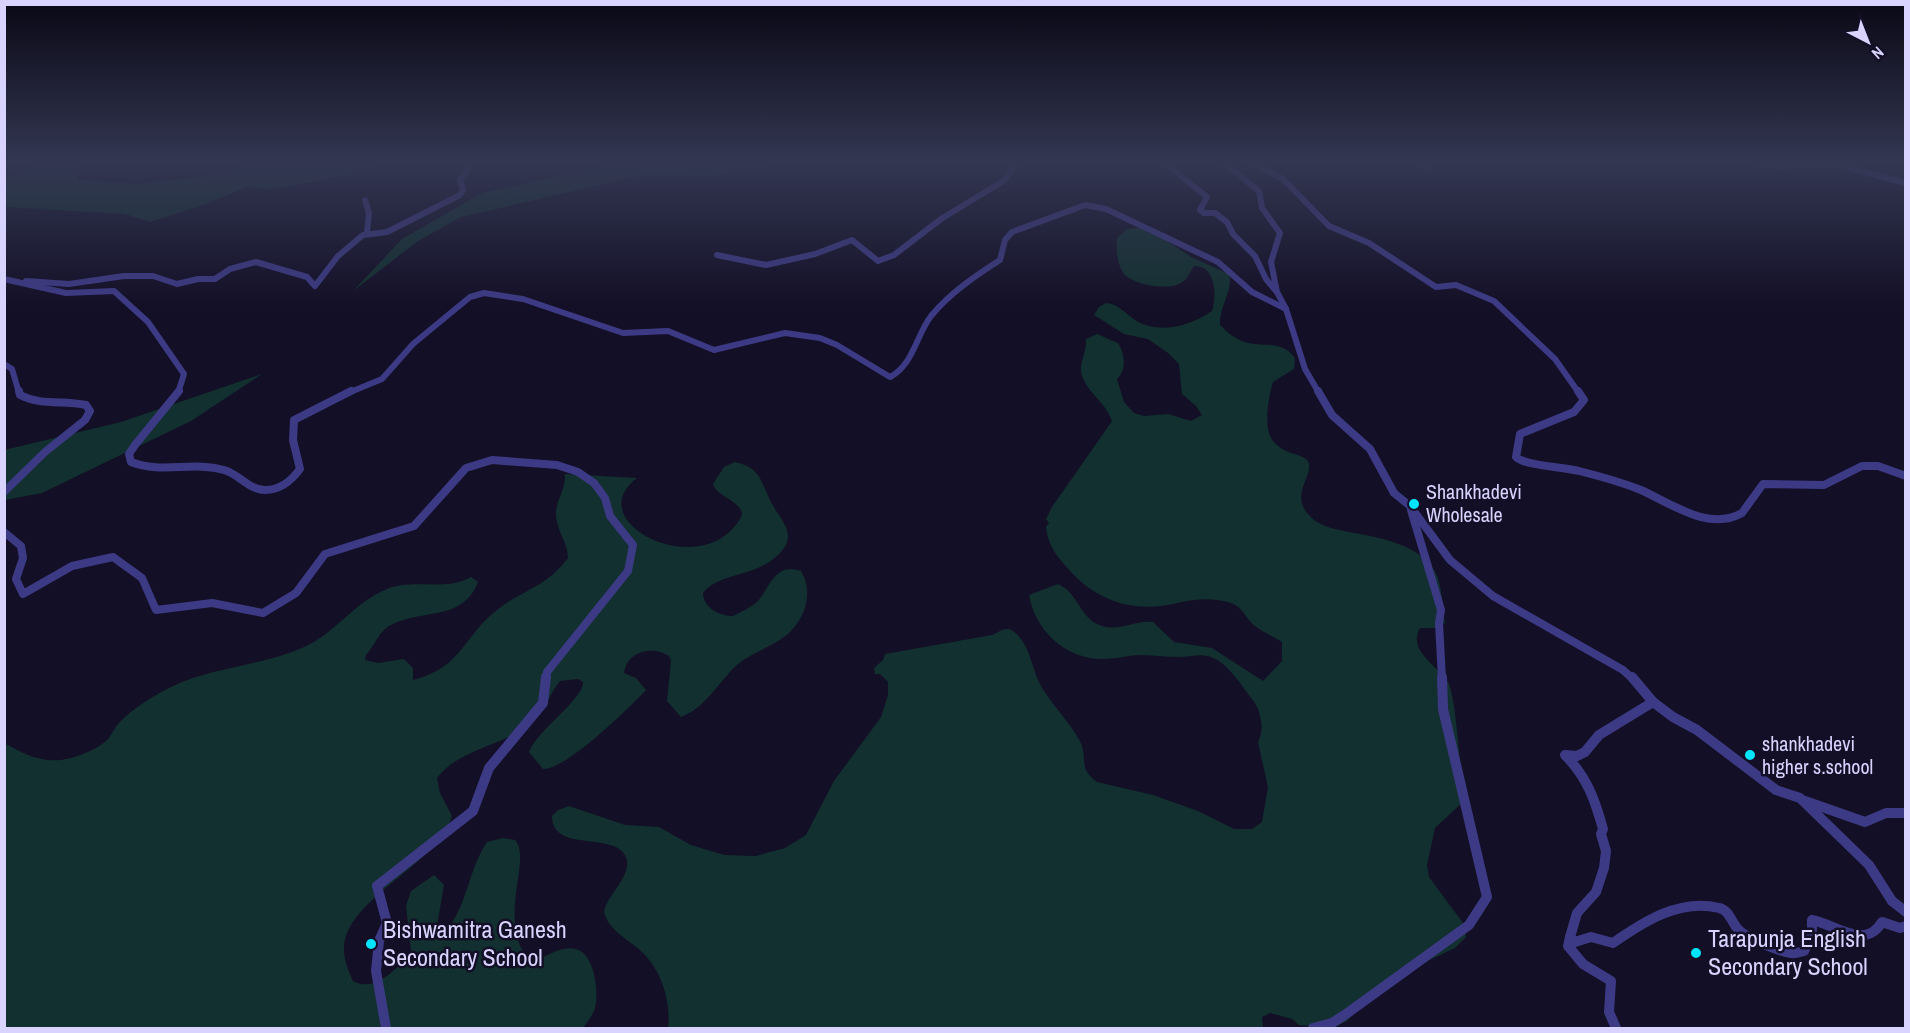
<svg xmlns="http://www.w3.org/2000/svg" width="1910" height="1033" viewBox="0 0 1910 1033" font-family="'Archivo Narrow',sans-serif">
<rect width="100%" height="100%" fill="#130f26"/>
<g fill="#12302f">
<polygon points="71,162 79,162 78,180 137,184 205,176 249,165 381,162 353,174 271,189 246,187 209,203 150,222 125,214 5,207 5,178 30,167"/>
<polygon points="621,162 775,162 714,176 642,175 461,217 418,241 353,291 402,239 482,193"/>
<path d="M1139 228 1165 240 1193 258 1229 274C1234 288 1219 307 1220 325 1228 333 1236 340 1248 343 1266 347 1282 340 1295 358L1294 369 1273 382C1269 395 1264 423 1270 436 1272 442 1280 448 1286 451 1292 454 1302 455 1307 460 1317 472 1289 493 1308 514 1317 525 1330 528 1344 531 1375 537 1425 543 1438 578 1442 592 1443 609 1445 623L1436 628H1420C1407 651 1438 666 1448 682 1456 695 1461 780 1464 801L1435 828 1427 865 1429 877 1463 923 1466 937 1455 948 1383 982 1347 1021 1333 1028 1299 1025 1292 1019 1270 1013 1262 1017 1263 1028H668C671 1002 662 971 642 952 628 939 609 931 604 912 607 895 630 878 627 860 620 829 552 855 552 816L558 810 569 806 625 825 659 827 691 845 724 855 756 856 785 848 806 835 834 781 881 717 888 695V682L880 674H875L874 668 883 660 885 654 992 635C999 632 1007 626 1013 631 1030 644 1031 666 1040 684 1049 702 1077 730 1082 746 1087 764 1079 768 1097 782L1153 795 1198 811 1234 829H1252L1262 822 1268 787 1258 742C1265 730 1261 710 1252 699 1242 686 1227 662 1211 657 1201 653 1189 657 1179 657 1165 657 1152 655 1138 655 1126 656 1114 659 1102 659 1065 659 1035 630 1029 595L1058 584C1080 593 1079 622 1106 627 1121 630 1137 620 1153 622L1174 642 1212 648 1263 681 1282 661V642C1273 636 1262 632 1254 625 1245 618 1244 608 1231 603 1213 597 1195 599 1177 603 1138 613 1100 603 1072 573 1059 559 1048 547 1046 527L1049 523 1046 519 1052 507 1112 421C1106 402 1084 390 1081 372 1080 361 1087 351 1086 339L1097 334 1118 343C1125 354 1127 369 1117 379L1124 402 1134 413 1144 416 1168 414 1191 421 1202 415 1196 406 1182 394 1179 364 1168 353 1148 339 1124 334 1094 315 1099 307 1106 303C1118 304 1125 313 1135 320 1159 335 1190 326 1212 311 1217 296 1216 265 1194 266 1189 273 1188 280 1179 284 1166 290 1135 285 1125 275 1117 266 1116 249 1117 238L1127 229Z"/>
<polygon points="262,374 191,421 42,493 5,500 4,450 121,422"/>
<path d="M735 462C761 468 760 480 770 500 779 519 799 533 780 553 757 578 719 572 703 593 703 608 720 616 733 616 741 612 752 607 758 601 771 585 775 563 801 571 816 595 802 628 778 641 765 649 749 655 738 664 718 682 707 707 681 717L667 701 671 661 669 656C652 645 627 651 624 673L636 678 646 690C628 709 567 769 543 769L529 752C538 729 584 699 583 682L578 679 560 681C548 696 544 715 528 726 499 746 457 751 437 778L440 793 452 816C439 865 343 899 344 950 344 961 349 972 353 981 375 994 400 966 411 951L406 906 411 891 434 875 444 885 436 932 442 934C466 914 468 869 487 842L503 838 515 840C533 859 495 922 530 961 544 959 561 945 575 949 595 953 599 992 595 1008 593 1015 587 1022 583 1028H5L4 743C22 753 39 762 60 760 73 759 96 750 106 741 111 737 114 728 119 723 133 708 153 696 171 687 212 667 260 666 302 648 334 635 354 602 387 589 415 578 445 592 471 577L478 582C463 621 424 609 393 624 379 630 376 644 366 655L365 660 378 663 404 659 413 668V680C462 668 464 635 497 610 525 588 544 589 568 558 568 543 557 531 556 516 555 501 566 490 565 474L637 478C577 523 707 586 742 515 741 500 718 498 713 484L724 467Z"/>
</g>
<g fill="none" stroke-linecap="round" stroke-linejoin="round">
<g stroke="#3d3a85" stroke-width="6">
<polyline points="1164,162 1207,197 1200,210 1204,213 1215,213 1227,222 1233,234 1255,256 1266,279 1276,291"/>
<polyline points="1223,162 1259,191 1262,208 1280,233 1271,262 1277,292 1286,309 1305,369 1319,393"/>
<polyline points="1250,162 1283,179 1329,226 1369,243 1436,287 1456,285 1494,301 1555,359 1579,393"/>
<polyline points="1417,162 1429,168"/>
<polyline points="1754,162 1779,167 1830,163 1906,183"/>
<polyline points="365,200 369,213 367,232"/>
<polyline points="717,255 766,265 815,254 852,240 878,261 894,255 941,219 1005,180 1017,162"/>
<polyline points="4,279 66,293 114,291 148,322 184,374 178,393"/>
<polyline points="26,281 69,284 124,276 153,276 177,284 198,279 215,279 230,269 256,262 307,277 315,286 338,256 363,235 387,232 460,195 463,190 460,180 467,172 467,162"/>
<polyline points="4,364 12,369 19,393"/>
<path d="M348 393 382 379 413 344 470 297 484 293 523 299 623 333 668 331 714 350 785 333 820 338 837 345 890 377C913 365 916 336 931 316 950 293 975 276 1000 260L1005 240 1012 232 1085 205 1106 209 1218 262 1252 292 1286 309"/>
</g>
<g stroke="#3d3a85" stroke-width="8">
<path d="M179 391 135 445 129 454 131 462C161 474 193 461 224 470 239 474 249 490 265 490 280 490 292 480 300 469L293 440 294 420 351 391"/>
<polyline points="1318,391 1332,415 1370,449 1394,493 1410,506 1450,560 1493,596 1623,670 1633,679"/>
<path d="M1578 391 1584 400 1574 412 1520 434 1516 457C1525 466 1564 467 1579 471 1599 476 1621 482 1641 490 1670 503 1709 532 1742 513L1763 484 1824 485 1862 466H1878L1906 476"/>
<path d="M4 492 45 452 85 420 90 411 86 405C63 400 42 406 20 395L19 391"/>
<polyline points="1411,510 1441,610 1439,623 1442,679"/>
<polyline points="4,532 21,546 23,558 16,579 23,594 72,566 113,557 142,578 156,610 212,603 263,613 296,593 325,554 414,526 466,468 492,460 557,465 578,472 594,483 605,498 610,516 633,545 628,571 547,672 546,679"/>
</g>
<g stroke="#3d3a85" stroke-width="10">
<polyline points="1632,677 1653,702 1673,717 1697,730 1776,790 1800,798 1869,865 1892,901 1906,912"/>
<path d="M1653 702 1599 735 1585 752 1577 756 1565 755C1587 777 1595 800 1603 829L1601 834 1606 851 1604 868 1596 892 1577 913 1570 937 1575 942 1591 937 1613 943C1643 922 1680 898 1719 908 1729 910 1731 921 1737 928 1745 938 1778 951 1791 953 1795 954 1800 952 1804 951L1812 934V920C1835 924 1865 951 1882 922L1900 928 1906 926"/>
<polyline points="1805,801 1865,822 1886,813 1906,813"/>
<polyline points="1570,937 1568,946 1583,964 1611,981 1609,1012 1616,1028"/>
<polyline points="386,1028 376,971 379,941 387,923 377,886 473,811 489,768 543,703 546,677"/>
<polyline points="1313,1028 1332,1023 1346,1014 1469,925 1487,897 1443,709 1442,677"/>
</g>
</g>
<linearGradient id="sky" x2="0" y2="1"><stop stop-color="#0a0815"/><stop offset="0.53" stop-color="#333752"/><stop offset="1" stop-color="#333752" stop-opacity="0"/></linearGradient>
<rect width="1910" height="307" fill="url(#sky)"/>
<g fill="#00e5ff" stroke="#130f26" stroke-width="2">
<circle cx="1414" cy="504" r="6"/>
<circle cx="1750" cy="755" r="6"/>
<circle cx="371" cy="944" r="6"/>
<circle cx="1696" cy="953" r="6"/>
</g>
<g text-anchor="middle" stroke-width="5" stroke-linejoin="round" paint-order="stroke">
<g font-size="20" fill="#d9d4ff" stroke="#130f26" text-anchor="start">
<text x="1426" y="499">Shankhadevi<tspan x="1426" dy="23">Wholesale</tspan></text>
<text x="1762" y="751">shankhadevi<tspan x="1762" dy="23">higher s.school</tspan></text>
</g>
<g font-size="24" fill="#d9d4ff" stroke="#130f26" text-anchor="start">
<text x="383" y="938">Bishwamitra Ganesh<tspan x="383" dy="28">Secondary School</tspan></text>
<text x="1708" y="947">Tarapunja English<tspan x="1708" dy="28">Secondary School</tspan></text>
</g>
</g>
<rect width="1910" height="1033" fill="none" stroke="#d9d4ff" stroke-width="12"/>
<g transform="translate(1868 42) rotate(138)" stroke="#130f26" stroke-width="4.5" paint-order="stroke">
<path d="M0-4.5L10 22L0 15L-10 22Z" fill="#d9d4ff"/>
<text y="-9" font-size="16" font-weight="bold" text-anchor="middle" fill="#d9d4ff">N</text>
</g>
</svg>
